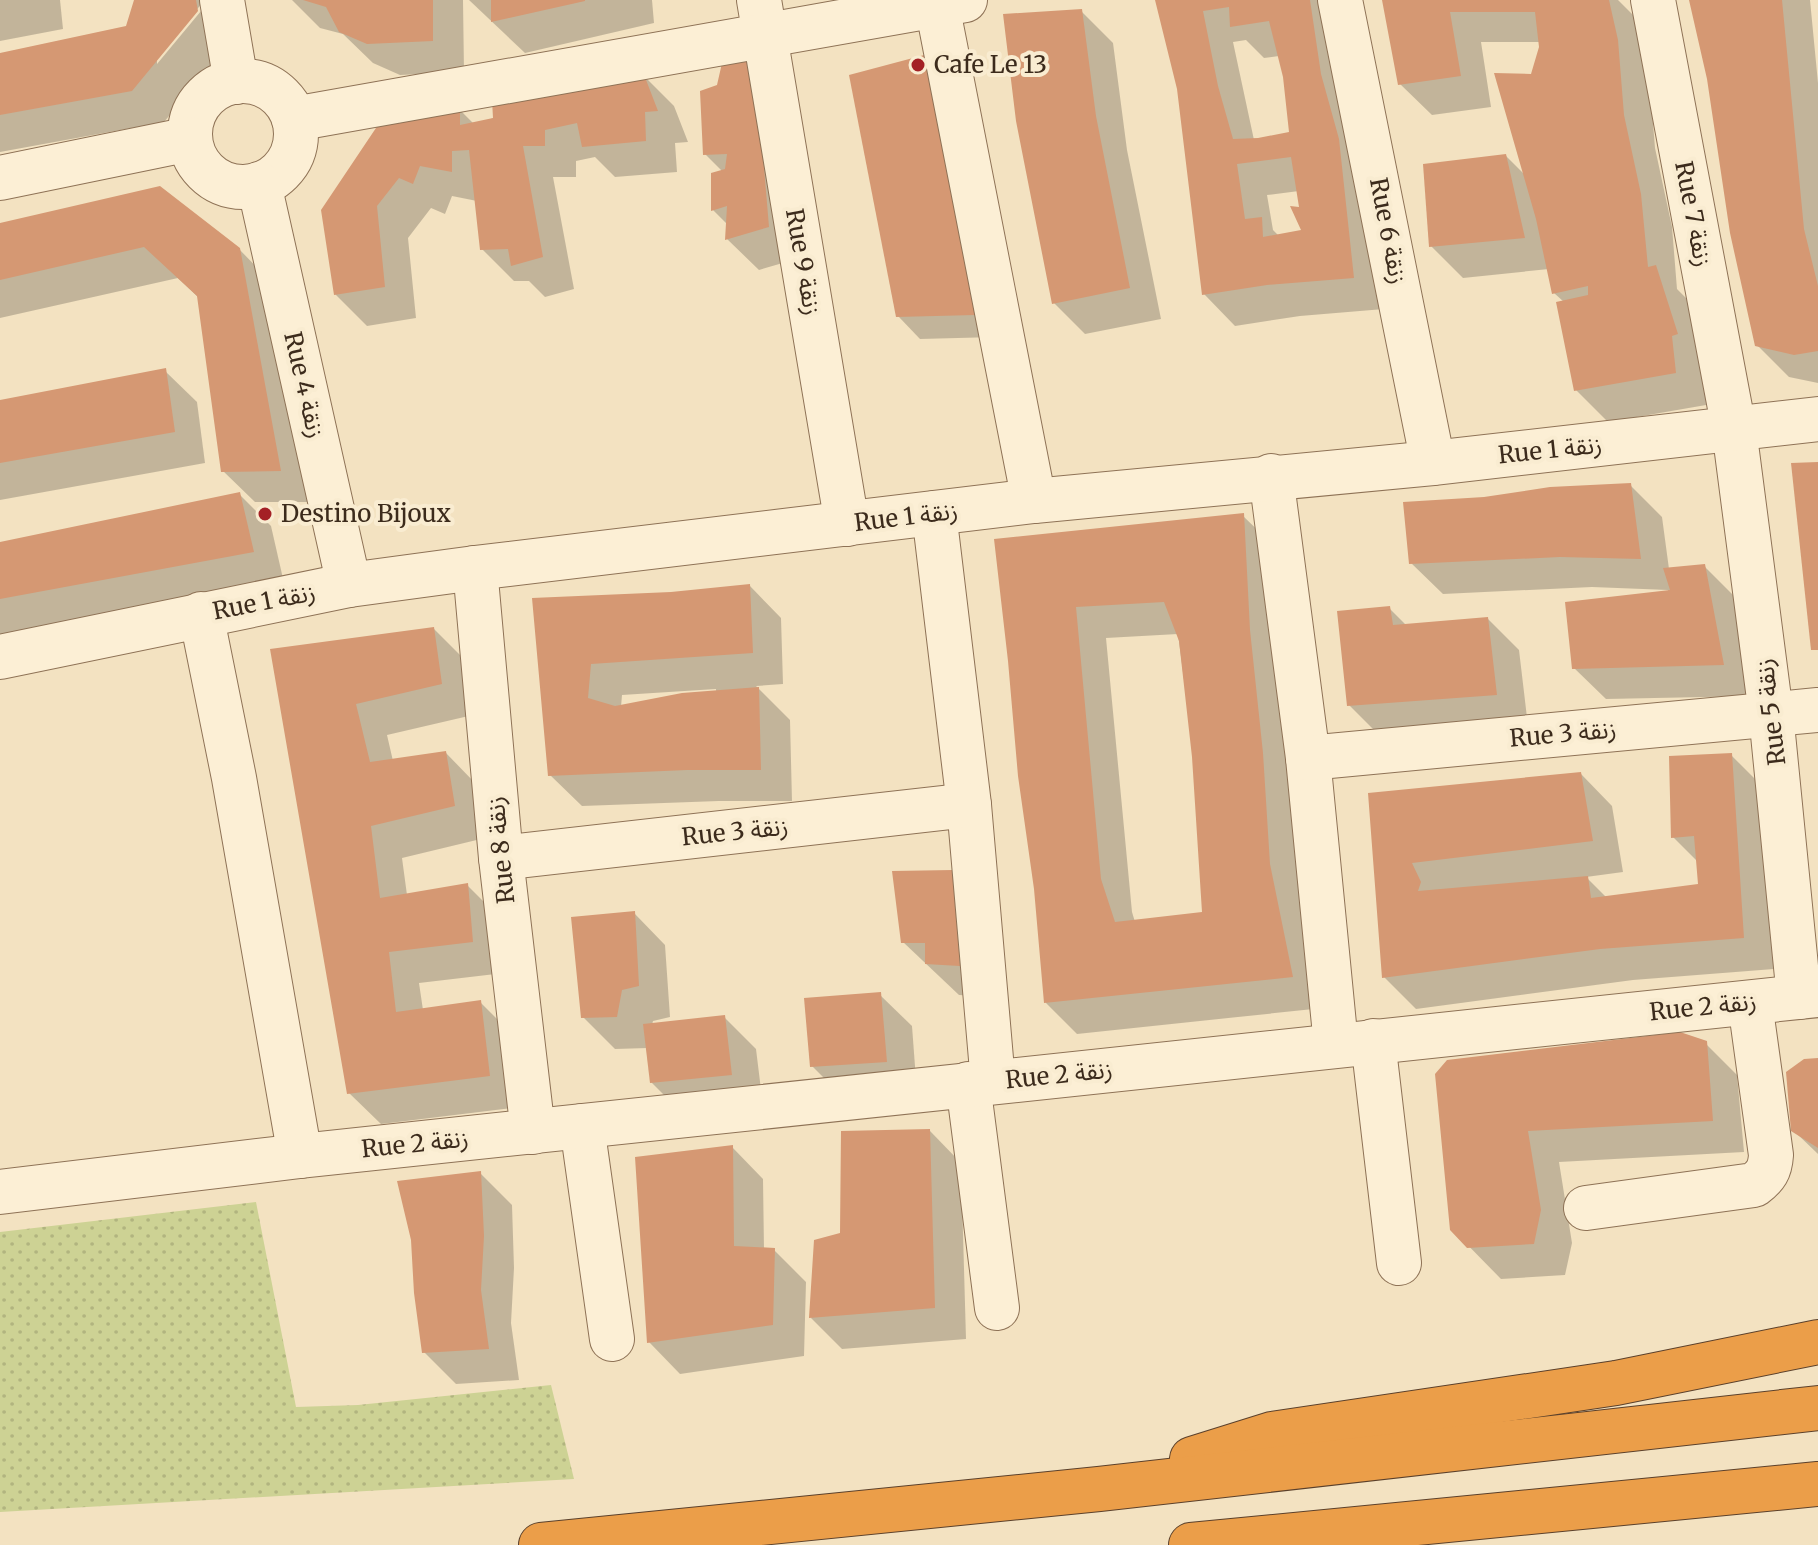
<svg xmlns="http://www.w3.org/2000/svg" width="1818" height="1545" viewBox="0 0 1818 1545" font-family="Merriweather,'Noto Sans Arabic',serif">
<defs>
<pattern id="park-dots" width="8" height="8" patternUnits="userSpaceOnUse" patternTransform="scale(2)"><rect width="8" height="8" fill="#cdd294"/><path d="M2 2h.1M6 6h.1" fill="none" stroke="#b1b47f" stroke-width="1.8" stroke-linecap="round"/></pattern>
</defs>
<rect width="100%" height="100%" fill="#f3e2c1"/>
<polygon fill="url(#park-dots)" points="256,1202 296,1407 358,1405 551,1385 574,1479 0,1512 0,1232"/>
<g fill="#0003" fill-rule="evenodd">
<polygon points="0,0 60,0 63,29 0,41"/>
<path d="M136 0H219L229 44 164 122 0 152V55L128 28ZM203 2 206 5 157 64V58Z"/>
<polygon points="292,0 463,0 464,72 400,75 373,63 343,34 320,28"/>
<polygon points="469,0 652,0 654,23 525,53"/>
<path d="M1158 0H1336L1384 309 1300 316 1235 326 1204 294 1179 89ZM1246 40 1264 58 1279 56 1285 77 1291 133 1254 140 1233 42ZM1299 191 1303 232 1279 236 1273 230 1267 195Z"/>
<polygon points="1384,0 1618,0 1636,18 1649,73 1655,148 1672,227 1677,289 1687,299 1703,367 1706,405 1608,422 1576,390 1564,302 1554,293 1549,269 1463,278 1431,246 1506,156 1526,176 1533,76 1541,42 1481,42 1491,107 1432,115 1400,84"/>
<polygon points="1691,0 1810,0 1818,83 1818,383 1789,377 1757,345 1709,79"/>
<polygon points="1081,11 1113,43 1127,150 1161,319 1085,334 1054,303"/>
<polygon points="754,62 800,258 759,270 727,239 728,225 713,210 722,171 705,154 719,87"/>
<polygon points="642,74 674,106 688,142 675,143 677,172 615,177 595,157 576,161 576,177 553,177 574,289 545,297 529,281 514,281 482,249 477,201 452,196 445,214 431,208 408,238 416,318 367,326 335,294 323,210 459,109 474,124"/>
<polygon points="852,77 996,337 920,339 898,316"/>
<polygon points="0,225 239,249 271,282 312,502 255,502 223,471 199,298 178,278 0,318"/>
<polygon points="165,371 197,402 205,463 0,500 0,402"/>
<polygon points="1630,485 1662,517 1669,569 1704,566 1736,598 1754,696 1606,699 1574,668 1668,592 1668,590 1592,587 1443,594 1411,563"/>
<polygon points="239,494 271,526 284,583 0,636 0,544"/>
<path d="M1243 516 1275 547 1323 1008 1077 1034 1046 1003 1036 889 996 541ZM1178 634 1194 756 1204 914 1135 922 1132 912 1106 638Z"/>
<path d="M750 586 781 618 783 684 756 686 790 720 792 801H719L582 806 550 775 534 600 672 594ZM716 689V692L621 707 622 695Z"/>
<polygon points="1389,608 1407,626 1488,619 1519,650 1528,726 1381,737 1349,705"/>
<polygon points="434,629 465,660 473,715 387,735 393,761 446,753 477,785 485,838 402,858 407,895 467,885 499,917 504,973 419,983 423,1010 480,1002 512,1034 520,1107 381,1124 349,1093 272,651"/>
<polygon points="1731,755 1763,787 1774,969 1633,980 1416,1009 1384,977 1370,795 1581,774 1612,806 1623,872 1586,877 1607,898 1700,886 1698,862 1673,837"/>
<polygon points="953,872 991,997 959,995 903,942"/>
<polygon points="634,913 665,945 670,1017 653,1021 652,1025 724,1017 756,1049 763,1106 683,1114 651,1082 648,1048 615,1049 583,1017"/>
<polygon points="880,995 912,1026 917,1093 844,1098 812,1066"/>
<polygon points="1705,1043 1737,1075 1744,1152 1559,1162 1572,1243 1565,1275 1501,1279 1452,1229 1437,1075"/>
<polygon points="1818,1060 1818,1154 1793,1130"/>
<polygon points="930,1131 961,1163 966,1339 842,1349 811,1318"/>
<polygon points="732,1147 763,1179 764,1250 774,1250 806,1282 804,1356 680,1374 649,1342"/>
<polygon points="480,1173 512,1205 514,1268 511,1323 519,1380 456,1384 424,1352"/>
</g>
<g fill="#d59873" fill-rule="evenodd">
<polygon points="134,0 196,0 198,11 132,91 0,115 0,53 126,26"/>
<polygon points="303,0 433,0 433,41 367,44 339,32 326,7"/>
<polygon points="491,0 585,0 585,1 491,22"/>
<path d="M1155 0H1310L1321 74 1339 139 1354 278 1267 285 1202 295 1177 89ZM1229 7 1230 27 1269 21 1283 77 1289 132 1258 138 1233 139 1218 86 1203 11ZM1291 157 1299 207 1290 206 1301 230 1263 237 1262 217 1245 219 1237 164Z"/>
<polygon points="1382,0 1609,0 1618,40 1624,115 1641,194 1648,267 1656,265 1678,334 1672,336 1676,373 1574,391 1556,302 1588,295 1588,286 1552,294 1536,219 1494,73 1531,74 1539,47 1535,12 1450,12 1461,76 1398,85"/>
<polygon points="1689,0 1782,0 1804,229 1818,286 1818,351 1794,355 1755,346 1730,233 1707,79"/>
<polygon points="1082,9 1096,116 1130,288 1052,304 1016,121 1003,14"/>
<polygon points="928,54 975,315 896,317 849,75"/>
<polygon points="755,60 769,227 725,240 727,206 711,211 711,173 725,169 727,154 703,155 700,91 717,85 722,63"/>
<polygon points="643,72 658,111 645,112 646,141 582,147 577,123 545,130 545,146 523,146 543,257 511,266 508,249 480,250 469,150 452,151 452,172 420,166 413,184 399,178 377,206 385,287 334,295 321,210 382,119 460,107 460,125 493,118 492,100"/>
<polygon points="1506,154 1525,238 1429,247 1423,164"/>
<polygon points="160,186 240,248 281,471 221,472 197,296 144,247 0,280 0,223"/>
<polygon points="166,368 175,432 0,463 0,400"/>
<polygon points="1818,462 1818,650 1811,650 1791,463"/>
<polygon points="1631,483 1641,559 1560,557 1409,564 1403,502 1484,497 1550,487"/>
<polygon points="240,492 254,552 0,599 0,542"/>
<path d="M1244 513 1250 630 1263 753 1270 864 1293 977 1044 1003 1034 889 1018 776 1008 661 994 539ZM1164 602 1179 641 1192 757 1202 912 1115 922 1101 879 1076 607Z"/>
<polygon points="1705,564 1724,665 1572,669 1565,602 1670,590 1663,568"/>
<polygon points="750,584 753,653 591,664 588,698 615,706 682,693 759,687 761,770 687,770 548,776 532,598 671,592"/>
<polygon points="1390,606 1393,625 1488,617 1497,695 1347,706 1337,611"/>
<polygon points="434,627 442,684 356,704 370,762 446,751 455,806 371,826 380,898 468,883 473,942 389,952 396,1012 481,1000 490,1076 347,1094 270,649"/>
<polygon points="1732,753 1744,938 1600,949 1382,978 1368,793 1581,772 1593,841 1412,863 1421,882 1418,891 1588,876 1591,898 1698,884 1694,836 1671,838 1669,756"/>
<polygon points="953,870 960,966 925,964 925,943 901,943 892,871"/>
<polygon points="635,911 639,986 622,990 617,1017 581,1018 571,917"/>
<polygon points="881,992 887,1062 810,1067 804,998"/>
<polygon points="725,1015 732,1075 650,1083 643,1024"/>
<polygon points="1680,1032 1707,1041 1713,1121 1528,1131 1541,1210 1534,1244 1467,1248 1450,1230 1435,1074 1447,1060"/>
<polygon points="1818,1058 1818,1148 1791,1131 1786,1072 1804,1059"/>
<polygon points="930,1129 935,1308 809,1318 814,1240 840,1233 841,1131"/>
<polygon points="733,1145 734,1246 775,1248 773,1325 647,1343 635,1157"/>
<polygon points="481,1171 484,1236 481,1290 489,1349 422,1353 414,1293 411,1240 397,1181"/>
</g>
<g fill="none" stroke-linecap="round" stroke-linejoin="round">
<defs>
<g id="minor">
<polyline points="222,0 236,82"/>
<polyline points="759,0 847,524"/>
<polyline points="936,0 1034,501"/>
<polyline points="1340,0 1433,463"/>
<polyline points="1653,0 1734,429 1771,714 1799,997"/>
<circle cx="243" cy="134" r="53"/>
<polyline points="294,119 965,0"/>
<polyline points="0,178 190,139"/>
<polyline points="259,184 349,585"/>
<polyline points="1271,476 1308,758 1336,1045"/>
<polyline points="934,513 969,805 993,1082"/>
<polyline points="475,568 501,858 533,1132"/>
<polyline points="201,614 234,778 300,1156"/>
<polyline points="0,657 349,585 475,568 1034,501 1433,463 1818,419"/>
<polyline points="1308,758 1818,710"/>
<polyline points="501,858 969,805"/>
<polyline points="1373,1041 1399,1263"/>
<polyline points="968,1084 997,1308"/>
<polyline points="582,1126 612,1339"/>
<polyline points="0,1192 300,1156 1818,995"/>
<path d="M1586 1208 1754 1185C1766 1176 1770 1170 1771 1155L1750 1003"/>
</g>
<g id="highway">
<polyline points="1192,1459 1272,1434 1616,1383 1818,1342"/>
<polyline points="541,1545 1099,1489 1818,1408"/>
<polyline points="1191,1545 1818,1484"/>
</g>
</defs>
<use href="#minor" stroke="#8e7256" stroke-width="46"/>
<use href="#highway" stroke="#5b402b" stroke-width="46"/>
<use href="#minor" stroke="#fcefd5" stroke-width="44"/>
<use href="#highway" stroke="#eb9e49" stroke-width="44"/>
</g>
<g fill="#a42025" stroke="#f9ecd1" stroke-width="3">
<circle cx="918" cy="65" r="8"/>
<circle cx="265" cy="514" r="8"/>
</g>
<g text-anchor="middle" stroke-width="8" stroke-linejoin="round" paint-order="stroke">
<g font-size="24" fill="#3c2b1c" stroke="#f9ecd1" text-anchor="start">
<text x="934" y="73">Cafe Le 13</text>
<text x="281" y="522">Destino Bijoux</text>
</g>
<g font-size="24" fill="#3c2b1c" stroke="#f9ecd1">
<text transform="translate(1693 214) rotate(79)" y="8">Rue 7 زنقة</text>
<text transform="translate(1388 231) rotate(79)" y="8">Rue 6 زنقة</text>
<text transform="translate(803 262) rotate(80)" y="8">Rue 9 زنقة</text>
<text transform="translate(304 385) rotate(77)" y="8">Rue 4 زنقة</text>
<text transform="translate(1550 450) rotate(-6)" y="8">Rue 1 زنقة</text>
<text transform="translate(906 517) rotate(-7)" y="8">Rue 1 زنقة</text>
<text transform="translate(264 602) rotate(-11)" y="8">Rue 1 زنقة</text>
<text transform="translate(1771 712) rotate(-97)" y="8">Rue 5 زنقة</text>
<text transform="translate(1563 734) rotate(-5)" y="8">Rue 3 زنقة</text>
<text transform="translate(735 832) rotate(-6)" y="8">Rue 3 زنقة</text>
<text transform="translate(501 850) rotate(-96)" y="8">Rue 8 زنقة</text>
<text transform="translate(1703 1007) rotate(-6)" y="8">Rue 2 زنقة</text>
<text transform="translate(1059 1075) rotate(-6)" y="8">Rue 2 زنقة</text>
<text transform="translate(415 1144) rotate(-6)" y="8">Rue 2 زنقة</text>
</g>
</g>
</svg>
